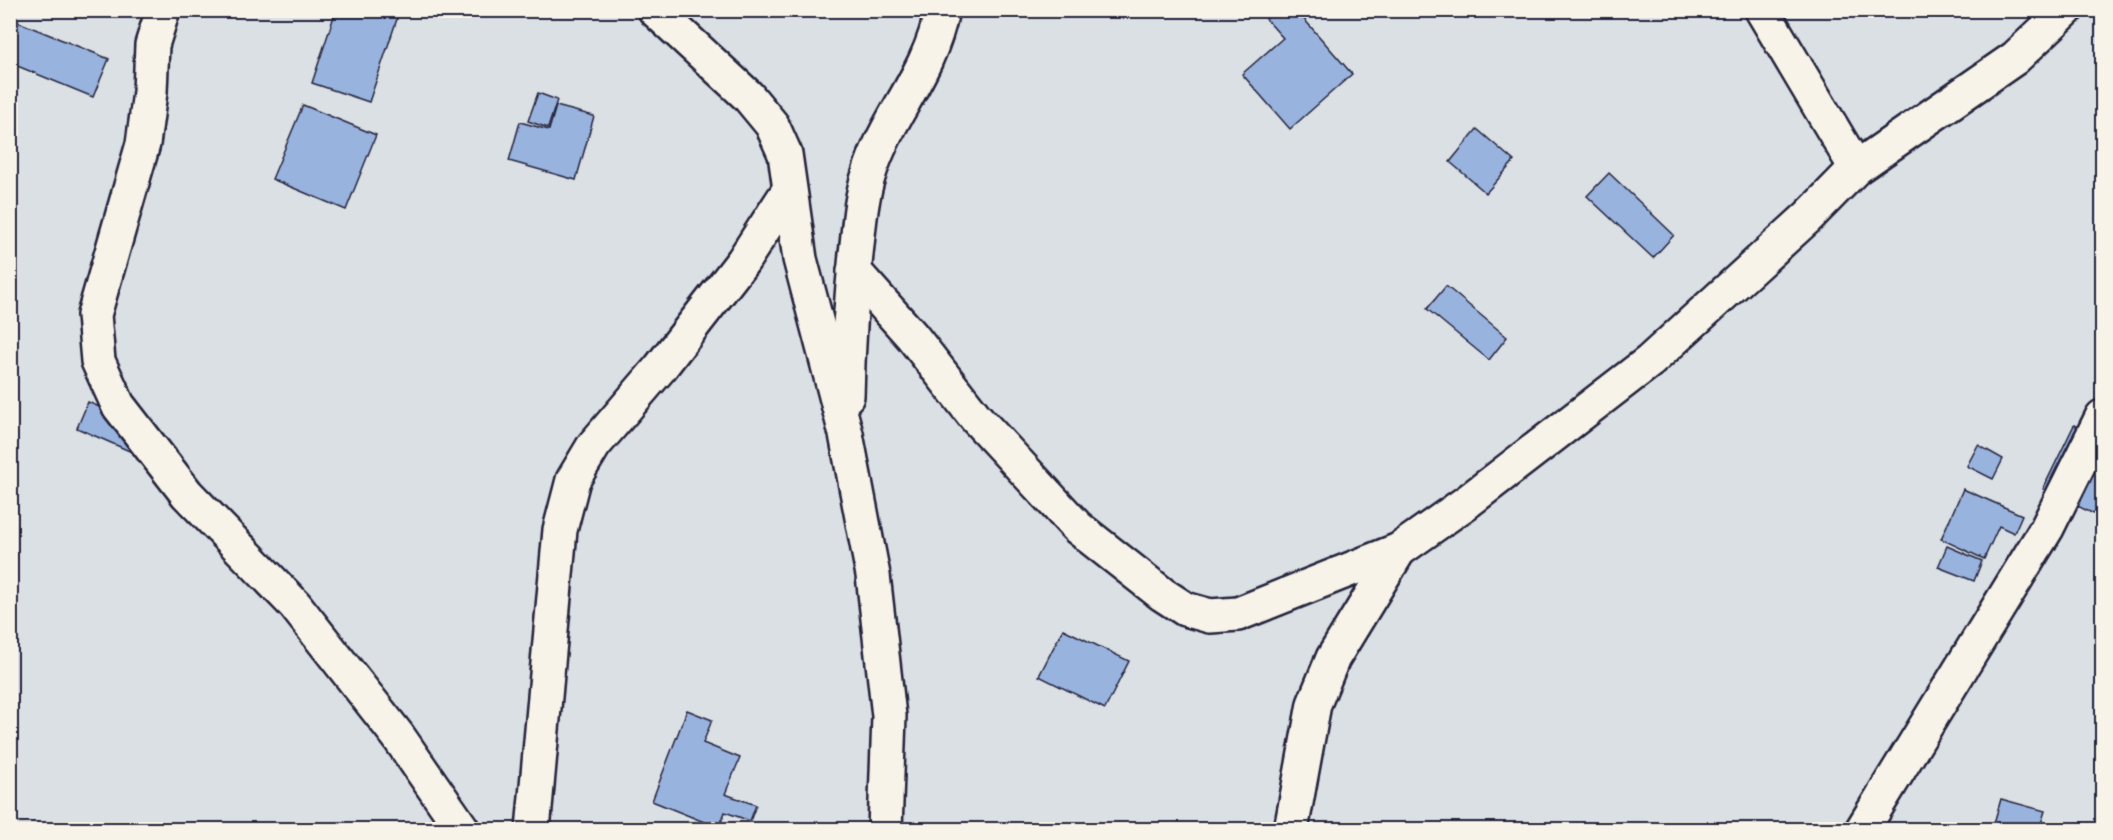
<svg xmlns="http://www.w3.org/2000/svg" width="2113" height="840" viewBox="0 0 2113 840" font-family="Itim,sans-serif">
<rect width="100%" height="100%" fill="#dbe0e5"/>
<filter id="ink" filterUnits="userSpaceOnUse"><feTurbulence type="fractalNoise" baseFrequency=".0167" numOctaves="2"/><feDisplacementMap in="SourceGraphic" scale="12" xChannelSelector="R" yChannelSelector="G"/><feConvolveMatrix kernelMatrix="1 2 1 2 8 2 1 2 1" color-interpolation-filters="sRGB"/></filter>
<g filter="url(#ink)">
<g fill="#99b3df" stroke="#22223b" stroke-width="1.5">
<polygon points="336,10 380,10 398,16 369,102 312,83"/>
<polygon points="1275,10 1296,10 1352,74 1290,129 1242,74 1283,38 1266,19"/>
<polygon points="18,22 109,59 93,97 10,63 10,41"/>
<polygon points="538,93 557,100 548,128 528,121"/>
<polygon points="303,105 376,135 346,210 272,179"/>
<polygon points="556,106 594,116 576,180 509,161 520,122 549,130"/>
<polygon points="1477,129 1514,161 1486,193 1450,162"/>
<polygon points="1609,173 1674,235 1653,258 1587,196"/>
<polygon points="1446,286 1507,337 1489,360 1427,309"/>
<polygon points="88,402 145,427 134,453 77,428"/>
<polygon points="2074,425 2102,439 2102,518 2043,489"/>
<polygon points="1978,445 2003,459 1993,479 1967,466"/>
<polygon points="1963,489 2022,515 2014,533 1999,526 1984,559 1941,539"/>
<polygon points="1947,546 1982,561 1974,581 1938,567"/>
<polygon points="1063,629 1129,661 1105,709 1039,676"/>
<polygon points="687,710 712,720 703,743 740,758 725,794 756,805 750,821 725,812 719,828 652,801"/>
<polygon points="2001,799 2045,811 2039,830 1992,830"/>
</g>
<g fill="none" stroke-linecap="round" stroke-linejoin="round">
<defs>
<g id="minor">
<polyline points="163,10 152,45 150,92 143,144 94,315 98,361 118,405 187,494 295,605 398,736 463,830"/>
<polyline points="655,10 748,96 772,125 785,154 800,259 846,434 873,575 889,716 885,830"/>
<polyline points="1762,10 1856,168"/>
<polyline points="854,271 912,336 976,418 1077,527 1162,594 1185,609 1210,616 1238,614 1399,550 1467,502 1650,361 1808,217 1856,168 2015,58 2066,10"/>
<path d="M847 396C848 348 851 302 856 254 859 229 860 202 868 177 886 116 929 77 942 10"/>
<polyline points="533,830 560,530 573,480 594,445 660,368 743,261 789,190"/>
<polyline points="1291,830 1314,704 1333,658 1399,550"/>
<polyline points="1862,830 2047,528 2102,417"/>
</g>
</defs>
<use href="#minor" stroke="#22223b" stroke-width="38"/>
<use href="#minor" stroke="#f7f3e8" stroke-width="33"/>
</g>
</g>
<rect width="2113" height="840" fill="none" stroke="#f7f3e8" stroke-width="36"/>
<rect x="18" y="18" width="2077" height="804" fill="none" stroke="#22223b" stroke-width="2" filter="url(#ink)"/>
</svg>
